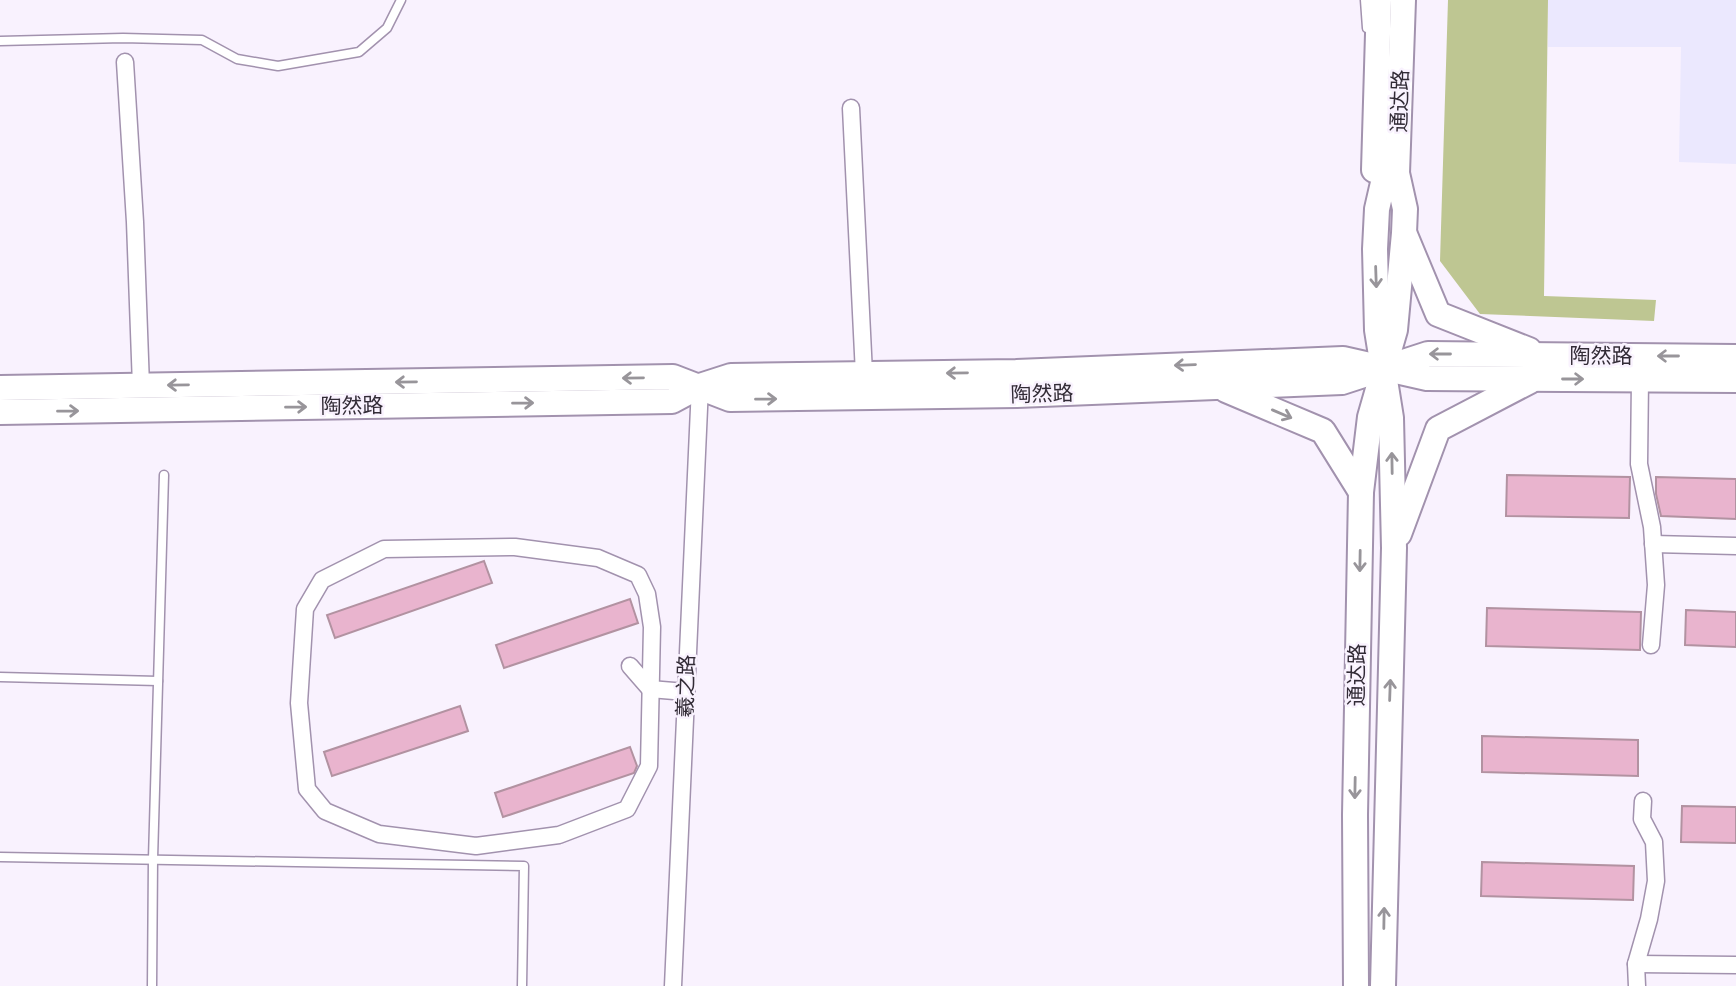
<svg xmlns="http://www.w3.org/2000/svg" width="1736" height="986" viewBox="0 0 1736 986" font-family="Bitter,'Noto Sans SC',serif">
<rect width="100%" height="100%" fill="#f9f2fe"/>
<polygon fill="#ebe8fe" points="1548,0 1736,0 1736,164 1679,162 1681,47 1548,47"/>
<polygon fill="#bec692" points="1448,0 1548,0 1544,296 1656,300 1654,321 1480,314 1440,261"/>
<g fill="#e9b4ce" stroke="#b292a1" stroke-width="2">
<polygon points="1507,475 1630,477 1629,518 1506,516"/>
<polygon points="1656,477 1736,479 1736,519 1661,516 1656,494"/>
<polygon points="484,561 492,583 335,638 327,615"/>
<polygon points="630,599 638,623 504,668 496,645"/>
<polygon points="1487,608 1641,612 1640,650 1486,646"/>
<polygon points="1686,610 1736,612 1736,647 1685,645"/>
<polygon points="460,706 468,731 332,776 324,752"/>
<polygon points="1482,736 1638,740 1638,776 1482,772"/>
<polygon points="630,747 637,766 634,773 503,817 495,793"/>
<polygon points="1682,806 1736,807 1736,843 1681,842"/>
<polygon points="1482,862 1634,866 1633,900 1481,896"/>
</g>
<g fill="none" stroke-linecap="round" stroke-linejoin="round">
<defs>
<g id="service">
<polyline points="1365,0 1367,28"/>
<polyline points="0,41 123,38 202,40 237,59 278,66 359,52 387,28 401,0"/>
<polyline points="0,677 158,681"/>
<polyline points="0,857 524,866 522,986"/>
<polyline points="152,986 153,859 164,475"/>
</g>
<g id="minor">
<polyline points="125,62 135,222 141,386"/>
<polyline points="851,108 864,374"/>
<polyline points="1640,379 1639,464 1652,527 1656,585 1651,645"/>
<polyline points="1653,544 1736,546"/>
<polygon points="515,547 598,558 638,575 647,594 652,627 649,766 627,809 559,835 476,846 379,834 325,811 307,789 299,703 305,609 322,580 384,549"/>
<polyline points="630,666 650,689 686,692"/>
<polyline points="1636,964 1736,965"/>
<polyline points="673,986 700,386"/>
<polyline points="1637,986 1636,964 1649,919 1656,881 1654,842 1642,819 1643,801"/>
</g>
<g id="primary">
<polyline points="1374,170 1379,0"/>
<polyline points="1405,235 1438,314 1529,350"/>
<polyline points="0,388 673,377 730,399 1017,395 1342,382 1428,354 1736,357"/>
<polyline points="1226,390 1323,431 1361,492"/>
<polyline points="0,412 672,401 700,386 731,376 1016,372 1343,359 1427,378 1736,380"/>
<polyline points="1399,534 1438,429 1530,381"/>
<polyline points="1356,986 1355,815 1361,492 1370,417 1395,330 1404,233 1405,209 1397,173 1403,0"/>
<polyline points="1383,986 1394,548 1391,418 1377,330 1375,249 1377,209 1385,174 1385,152"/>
</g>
</defs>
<use href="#service" stroke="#a292ae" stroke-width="11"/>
<use href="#minor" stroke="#a292ae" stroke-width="19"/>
<use href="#primary" stroke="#a292ae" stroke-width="28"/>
<use href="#service" stroke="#fff" stroke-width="8"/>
<use href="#minor" stroke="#fff" stroke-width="16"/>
<use href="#primary" stroke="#fff" stroke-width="24"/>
</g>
<defs><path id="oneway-shaft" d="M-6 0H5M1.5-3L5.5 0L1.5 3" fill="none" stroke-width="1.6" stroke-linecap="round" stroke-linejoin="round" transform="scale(1.75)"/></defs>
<g stroke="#98959a">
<use href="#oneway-shaft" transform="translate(1376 277) rotate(88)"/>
<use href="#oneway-shaft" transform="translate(1440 354) rotate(-180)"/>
<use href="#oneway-shaft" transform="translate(1668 356) rotate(-180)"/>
<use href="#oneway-shaft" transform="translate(1185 365) rotate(178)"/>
<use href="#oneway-shaft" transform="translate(957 373) rotate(179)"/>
<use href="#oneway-shaft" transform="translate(633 378) rotate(179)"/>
<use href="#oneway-shaft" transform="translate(1573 379)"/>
<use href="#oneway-shaft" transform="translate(406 382) rotate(179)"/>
<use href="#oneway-shaft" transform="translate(178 385) rotate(179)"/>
<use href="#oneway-shaft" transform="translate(766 399) rotate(-1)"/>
<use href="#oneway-shaft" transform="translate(523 403) rotate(-1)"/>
<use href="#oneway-shaft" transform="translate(296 407) rotate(-1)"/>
<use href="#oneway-shaft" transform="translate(68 411) rotate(-1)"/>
<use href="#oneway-shaft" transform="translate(1282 414) rotate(23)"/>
<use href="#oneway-shaft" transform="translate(1392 463) rotate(-91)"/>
<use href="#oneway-shaft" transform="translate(1360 561) rotate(91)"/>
<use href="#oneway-shaft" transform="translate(1390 690) rotate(-88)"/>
<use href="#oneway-shaft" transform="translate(1355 788) rotate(91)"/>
<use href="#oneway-shaft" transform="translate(1384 918) rotate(-89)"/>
</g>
<g text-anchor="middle" stroke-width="5" stroke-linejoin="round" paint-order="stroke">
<g font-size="21" fill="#322b36" stroke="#f9f2fe">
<text transform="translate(1400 101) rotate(-88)" y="7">通达路</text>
<text x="1601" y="363">陶然路</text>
<text transform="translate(1042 394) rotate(-2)" y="7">陶然路</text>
<text transform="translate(352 406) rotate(-1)" y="7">陶然路</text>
<text transform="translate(1357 675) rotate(-89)" y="7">通达路</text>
<text transform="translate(686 686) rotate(-88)" y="7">羲之路</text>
</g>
</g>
</svg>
